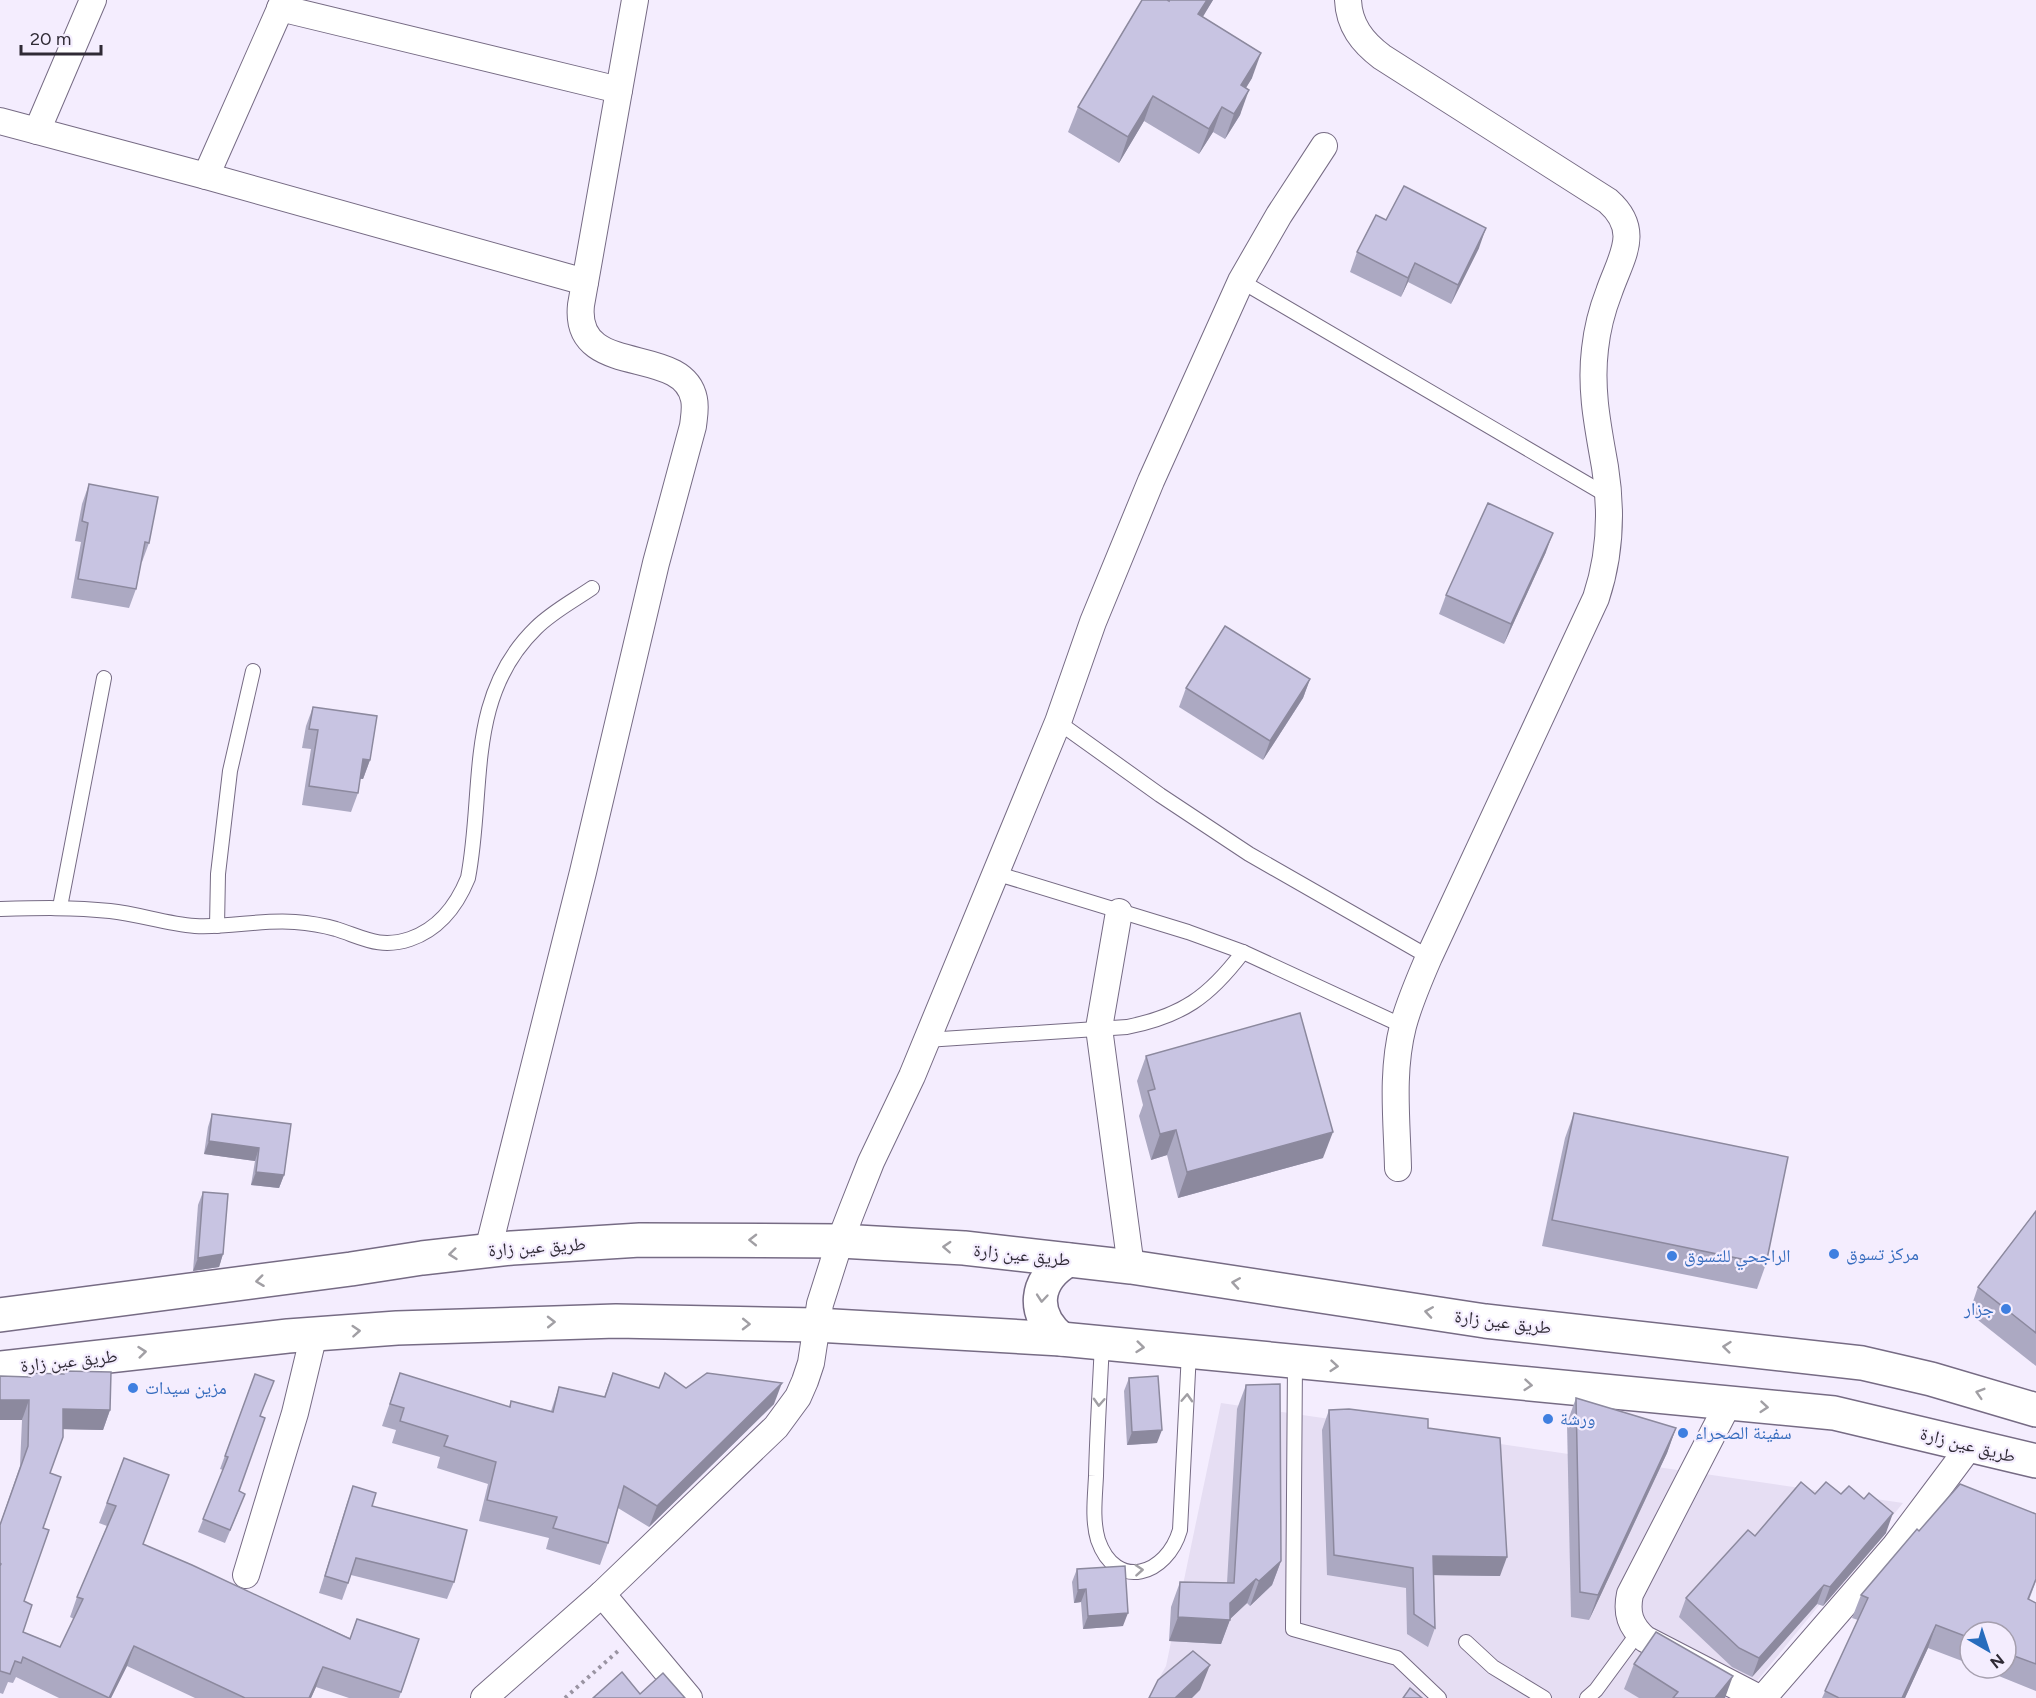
<svg xmlns="http://www.w3.org/2000/svg" width="2036" height="1698" viewBox="0 0 2036 1698" font-family="Figtree,'Noto Naskh Arabic',sans-serif">
<rect width="100%" height="100%" fill="#f4edfe"/>
<polygon fill="#e6def3" points="1221,1403 1903,1503 1743,1698 1148,1698 1166,1666"/>
<g fill="none" stroke-linecap="round" stroke-linejoin="round">
<defs>
<g id="lane">
<polyline points="1241,281 1608,496"/>
<polyline points="1058,722 1160,795 1249,854 1429,957"/>
<polyline points="995,873 1188,932 1243,952 1403,1026"/>
<polyline points="60,907 104,678"/>
<path d="M0 909C37 908 73 907 110 911 139 914 166 924 195 926 229 928 262 919 295 922 309 923 322 925 336 929 364 938 380 949 410 939 439 929 457 905 468 878 485 789 465 697 536 628 552 612 573 601 592 588"/>
<polyline points="217,926 218,874 230,771 253,671"/>
<path d="M926 1040 1127 1027C1182 1016 1209 997 1243 952"/>
<path d="M1102 1343C1100 1387 1097 1432 1096 1476 1095 1497 1092 1520 1098 1540 1116 1592 1167 1575 1180 1530L1189 1352"/>
<polyline points="1295,1362 1293,1629 1397,1658 1439,1698"/>
<polyline points="1466,1642 1493,1667 1544,1698"/>
<polyline points="1587,1698 1596,1690 1638,1633"/>
</g>
<g id="street">
<path d="M1348 0C1349 25 1362 42 1382 57L1608 201C1642 231 1621 257 1609 292 1602 310 1597 330 1595 349 1590 390 1598 427 1605 467 1612 511 1610 556 1596 598L1429 957C1419 980 1409 1003 1403 1026 1391 1073 1397 1121 1398 1168"/>
<polyline points="280,8 619,90"/>
<polyline points="0,121 206,176 585,282"/>
<polyline points="37,131 93,0"/>
<polyline points="206,176 284,0"/>
<polyline points="1119,912 1099,1028 1131,1267"/>
<path d="M488 1250 583 872 656 563 693 426C694 417 696 408 694 399 683 343 573 380 581 305L635 0"/>
<path d="M1728 1404 1630 1594C1626 1613 1630 1626 1645 1639L1759 1698"/>
<polyline points="246,1575 295,1413 314,1334"/>
<polyline points="602,1594 689,1698"/>
<polyline points="484,1698 602,1594 776,1427 798,1397 805,1381 811,1363 820,1304 840,1241 852,1210 871,1162 912,1076 1058,722 1093,622 1151,481 1241,281 1279,215 1324,146"/>
<polyline points="1763,1698 1895,1546 1970,1446"/>
</g>
<g id="primary">
<polyline points="0,1315 351,1269 422,1258 512,1248 640,1240 840,1241 964,1248 1131,1267 1485,1321 1862,1363 1931,1379 2036,1410"/>
<path d="M1061 1339C1031 1314 1034 1280 1068 1260"/>
<polyline points="0,1368 288,1336 397,1328 616,1321 816,1325 1061,1339 1834,1413 2036,1461"/>
</g>
</defs>
<use href="#lane" stroke="#766b84" stroke-width="16"/>
<use href="#street" stroke="#766b84" stroke-width="28"/>
<use href="#primary" stroke="#766b84" stroke-width="36"/>
<polyline stroke="#9a94a2" stroke-width="4" stroke-dasharray="3 4.5" stroke-linecap="butt" points="565,1698 618,1651"/>
<use href="#lane" stroke="#fff" stroke-width="14"/>
<use href="#street" stroke="#fff" stroke-width="26"/>
<use href="#primary" stroke="#fff" stroke-width="33"/>
</g>
<g fill="#aca9c2">
<polygon points="1169,0 1213,0 1202,17 1252,78 1246,88 1240,115 1225,139 1213,132 1199,154 1144,121 1119,163 1068,132 1078,107"/>
<polygon points="1386,220 1479,248 1451,304 1408,282 1401,297 1350,272 1357,252"/>
<polygon points="89,484 149,543 142,562 141,562 136,589 129,608 71,598 81,542 75,541 82,504"/>
<polygon points="1546,552 1504,644 1439,614 1446,595"/>
<polygon points="1310,679 1303,698 1263,760 1179,707 1186,688"/>
<polygon points="313,707 370,760 363,779 360,779 358,793 351,812 302,805 311,749 302,748 306,726"/>
<polygon points="1146,1056 1323,1158 1178,1198 1167,1155 1151,1160 1139,1116 1143,1105 1137,1081"/>
<polygon points="1574,1113 1766,1264 1757,1289 1542,1246 1565,1138"/>
<polygon points="212,1114 291,1124 284,1175 279,1188 251,1185 255,1161 204,1154 208,1127"/>
<polygon points="203,1192 223,1254 219,1267 193,1271 198,1205"/>
<polygon points="2036,1211 2036,1366 1969,1313 1978,1287"/>
<polygon points="64,1371 110,1410 103,1430 63,1429 50,1473 43,1528 24,1601 23,1632 60,1647 74,1619 70,1617 77,1597 107,1526 99,1523 124,1458 143,1544 350,1638 357,1619 419,1639 399,1698 349,1698 316,1687 311,1698 195,1698 127,1666 111,1698 59,1698 16,1677 13,1683 8,1682 3,1694 0,1693 0,1524 20,1466 22,1420 28,1376 29,1373 63,1374"/>
<polygon points="400,1373 509,1407 511,1401 551,1411 559,1387 604,1397 613,1373 659,1388 686,1388 774,1404 649,1527 618,1508 608,1543 600,1565 546,1549 549,1538 479,1521 488,1484 437,1468 440,1457 392,1443 396,1430 382,1426"/>
<polygon points="255,1374 261,1416 239,1491 240,1507 225,1543 198,1532 223,1470 220,1469"/>
<polygon points="1129,1378 1157,1443 1127,1445 1124,1391"/>
<polygon points="1246,1385 1281,1561 1272,1585 1250,1606 1247,1603 1230,1619 1221,1644 1169,1641 1171,1607 1180,1582 1227,1583 1237,1409"/>
<polygon points="1576,1398 1676,1428 1667,1453 1589,1620 1571,1617 1567,1423"/>
<polygon points="1329,1410 1428,1428 1500,1576 1434,1575 1435,1628 1428,1647 1407,1634 1406,1588 1327,1575 1322,1430"/>
<polygon points="353,1486 372,1506 454,1582 447,1599 351,1575 342,1600 319,1593 347,1503"/>
<polygon points="1815,1494 1886,1533 1823,1606 1817,1604 1752,1677 1732,1667 1679,1617 1686,1598 1755,1536"/>
<polygon points="1919,1531 2036,1581 2029,1600 2036,1603 2036,1691 1979,1668 2006,1668 2006,1632 1970,1632 1970,1664 1928,1648 1905,1698 1822,1698 1858,1620 1852,1618 1861,1595"/>
<polygon points="1077,1569 1123,1626 1083,1629 1081,1602 1074,1603 1072,1582"/>
<polygon points="1634,1664 1725,1698 1639,1698 1624,1689"/>
</g>
<g fill="#8c899e">
<polygon points="1207,0 1213,0 1189,40 1198,14"/>
<polygon points="1261,53 1252,78 1232,110 1241,85"/>
<polygon points="1249,90 1240,115 1225,139 1234,114"/>
<polygon points="1153,96 1144,121 1119,163 1128,137"/>
<polygon points="1222,107 1213,132 1199,154 1209,129"/>
<polygon points="1486,228 1479,248 1451,304 1458,285"/>
<polygon points="1415,263 1408,282 1401,297 1408,278"/>
<polygon points="1553,533 1546,552 1504,644 1511,624"/>
<polygon points="1310,679 1303,698 1263,760 1270,741"/>
<polygon points="363,759 370,760 363,779 356,778"/>
<polygon points="1176,1130 1167,1155 1151,1160 1160,1134"/>
<polygon points="1333,1132 1323,1158 1178,1198 1187,1172"/>
<polygon points="209,1141 259,1148 255,1161 204,1154"/>
<polygon points="256,1172 284,1175 279,1188 251,1185"/>
<polygon points="223,1254 219,1267 193,1271 198,1258"/>
<polygon points="782,1383 774,1404 649,1527 657,1506"/>
<polygon points="0,1400 29,1400 22,1420 0,1420"/>
<polygon points="63,1409 110,1410 103,1430 56,1429"/>
<polygon points="1676,1428 1667,1453 1589,1620 1598,1595"/>
<polygon points="1162,1430 1157,1443 1127,1445 1132,1432"/>
<polygon points="1893,1513 1886,1533 1823,1606 1830,1587"/>
<polygon points="1433,1556 1507,1557 1500,1576 1426,1575"/>
<polygon points="1281,1561 1272,1585 1250,1606 1259,1581"/>
<polygon points="1256,1579 1247,1603 1229,1620 1230,1620 1221,1644 1169,1641 1178,1617 1230,1603"/>
<polygon points="1824,1585 1817,1604 1752,1677 1759,1658"/>
<polygon points="1086,1589 1081,1602 1074,1603 1078,1590"/>
<polygon points="1128,1613 1123,1626 1083,1629 1088,1616"/>
<polygon points="1936,1625 1928,1648 1905,1698 1902,1698"/>
<polygon points="134,1646 127,1666 111,1698 109,1698"/>
<polygon points="1210,1665 1200,1690 1192,1698 1175,1698"/>
<polygon points="323,1667 316,1687 311,1698 309,1698"/>
<polygon points="1733,1676 1725,1698 1715,1698"/>
</g>
<g fill="#c8c4e2" stroke="#8c899e" stroke-width="1.5">
<polygon points="1142,0 1167,0 1169,1 1169,0 1207,0 1198,14 1261,53 1241,85 1249,90 1234,114 1222,107 1209,129 1153,96 1128,137 1078,107"/>
<polygon points="1404,186 1486,228 1458,285 1415,263 1408,278 1357,252 1376,215 1386,220"/>
<polygon points="89,484 158,497 149,543 145,542 136,589 78,579 88,523 82,521"/>
<polygon points="1488,503 1553,533 1511,624 1446,595"/>
<polygon points="1225,626 1310,679 1270,741 1186,688"/>
<polygon points="313,707 377,716 370,760 363,759 358,793 309,786 318,730 309,729"/>
<polygon points="1300,1013 1333,1132 1187,1172 1176,1130 1160,1134 1148,1091 1155,1089 1146,1056"/>
<polygon points="1574,1113 1788,1157 1766,1264 1552,1220"/>
<polygon points="212,1114 291,1124 284,1175 256,1172 259,1148 209,1141"/>
<polygon points="203,1192 228,1194 223,1254 198,1258"/>
<polygon points="2036,1211 2036,1333 1978,1287"/>
<polygon points="64,1371 111,1372 110,1410 63,1409 63,1437 50,1473 61,1477 43,1528 49,1530 24,1601 32,1605 23,1632 60,1647 83,1599 77,1597 116,1506 107,1503 124,1458 169,1475 143,1544 192,1565 350,1639 357,1619 419,1639 401,1692 323,1667 309,1698 245,1698 134,1646 109,1698 23,1657 21,1663 15,1661 10,1674 0,1671 0,1566 1,1564 0,1563 0,1525 28,1446 29,1400 0,1400 0,1376 30,1377 29,1373 64,1374"/>
<polygon points="400,1373 510,1407 511,1401 553,1412 559,1387 605,1397 613,1373 659,1388 665,1373 686,1388 707,1373 782,1383 657,1506 624,1486 608,1543 553,1528 557,1517 487,1500 496,1462 444,1446 448,1436 400,1421 404,1408 390,1404"/>
<polygon points="255,1374 274,1381 260,1416 265,1418 239,1491 245,1494 230,1530 203,1519 228,1457 225,1456"/>
<polygon points="1158,1376 1162,1430 1132,1432 1129,1378"/>
<polygon points="1280,1384 1281,1561 1259,1581 1256,1579 1230,1603 1230,1620 1178,1617 1180,1582 1234,1583 1246,1385"/>
<polygon points="1576,1398 1676,1428 1598,1595 1580,1592"/>
<polygon points="1349,1409 1428,1419 1428,1428 1500,1438 1507,1557 1433,1556 1435,1628 1414,1614 1413,1568 1334,1555 1329,1410"/>
<polygon points="1801,1482 1815,1494 1826,1482 1841,1494 1849,1486 1864,1499 1869,1493 1893,1513 1830,1587 1824,1585 1759,1658 1739,1648 1686,1598 1748,1530 1755,1536"/>
<polygon points="1960,1484 2036,1514 2036,1579 2028,1599 2036,1603 2036,1664 2006,1653 2006,1632 1970,1632 1970,1638 1936,1625 1902,1698 1839,1698 1825,1691 1868,1598 1861,1595 1917,1529 1919,1531"/>
<polygon points="353,1486 376,1493 372,1506 467,1530 454,1582 356,1558 348,1583 325,1576"/>
<polygon points="1125,1566 1128,1613 1088,1616 1086,1589 1078,1590 1077,1569"/>
<polygon points="1656,1632 1733,1676 1715,1698 1673,1698 1678,1692 1634,1664"/>
<polygon points="1193,1651 1210,1665 1175,1698 1149,1698 1158,1680"/>
<polygon points="622,1672 640,1694 663,1673 685,1698 593,1698"/>
<polygon points="1410,1688 1422,1698 1403,1698"/>
</g>
<defs><path id="oneway-chevron" d="M-2-3.5L2.5 0L-2 3.5" fill="none" stroke-width="1.6" stroke-linecap="round" stroke-linejoin="round" transform="scale(1.5)"/></defs>
<g stroke="#a19fa4">
<use href="#oneway-chevron" transform="translate(753 1240) rotate(-179)"/>
<use href="#oneway-chevron" transform="translate(947 1247) rotate(-177)"/>
<use href="#oneway-chevron" transform="translate(453 1254) rotate(174)"/>
<use href="#oneway-chevron" transform="translate(260 1281) rotate(173)"/>
<use href="#oneway-chevron" transform="translate(1236 1283) rotate(-171)"/>
<use href="#oneway-chevron" transform="translate(1042 1298) rotate(95)"/>
<use href="#oneway-chevron" transform="translate(1429 1312) rotate(-171)"/>
<use href="#oneway-chevron" transform="translate(551 1322) rotate(-1)"/>
<use href="#oneway-chevron" transform="translate(746 1324) rotate(1)"/>
<use href="#oneway-chevron" transform="translate(356 1331) rotate(-4)"/>
<use href="#oneway-chevron" transform="translate(1140 1347) rotate(6)"/>
<use href="#oneway-chevron" transform="translate(1727 1347) rotate(-174)"/>
<use href="#oneway-chevron" transform="translate(142 1352) rotate(-6)"/>
<use href="#oneway-chevron" transform="translate(1334 1366) rotate(5)"/>
<use href="#oneway-chevron" transform="translate(1528 1385) rotate(5)"/>
<use href="#oneway-chevron" transform="translate(1980 1393) rotate(-163)"/>
<use href="#oneway-chevron" transform="translate(1187 1398) rotate(-87)"/>
<use href="#oneway-chevron" transform="translate(1099 1402) rotate(93)"/>
<use href="#oneway-chevron" transform="translate(1764 1407) rotate(5)"/>
<use href="#oneway-chevron" transform="translate(1139 1570) rotate(-4)"/>
</g>
<g fill="#3f7fe0" stroke="#f4edfe" stroke-width="2">
<circle cx="1834" cy="1254" r="6"/>
<circle cx="1672" cy="1256" r="6"/>
<circle cx="2006" cy="1309" r="6"/>
<circle cx="133" cy="1388" r="6"/>
<circle cx="1548" cy="1419" r="6"/>
<circle cx="1683" cy="1433" r="6"/>
</g>
<g text-anchor="middle" stroke-width="4.5" stroke-linejoin="round" paint-order="stroke">
<g font-size="18" fill="#2f2a35" stroke="#f4edfe">
<text transform="translate(537 1247) rotate(-4)" y="6">طريق عين زارة</text>
<text transform="translate(1022 1255) rotate(6)" y="6">طريق عين زارة</text>
<text transform="translate(1503 1322) rotate(7)" y="6">طريق عين زارة</text>
<text transform="translate(69 1361) rotate(-6)" y="6">طريق عين زارة</text>
<text transform="translate(1968 1445) rotate(14)" y="6">طريق عين زارة</text>
</g>
<g font-size="18" fill="#366cbe" stroke="#f4edfe" text-anchor="start">
<text x="1846" y="1260">مركز تسوق</text>
<text x="1684" y="1262">الراجحي للتسوق</text>
<text x="1994" y="1315" text-anchor="end">جزار</text>
<text x="145" y="1394">مزين سيدات</text>
<text x="1560" y="1425">ورشة</text>
<text x="1695" y="1439">سفينة الصحراء</text>
</g>
</g>
<g transform="translate(1988 1650) rotate(141)"><circle r="28" fill="#f4edfe" stroke="#a59fae" stroke-width="1.5"/>
<path d="M0-4.5L10 22L0 15L-10 22Z" fill="#276cbd"/>
<text y="-9" font-size="16" font-weight="bold" text-anchor="middle" fill="#2f2a35">N</text>
</g>
<path d="M21 45v9h80v-9" fill="none" stroke="#2f2a35" stroke-width="3"/>
<text x="30" y="45" font-size="18" fill="#2f2a35" stroke="#f4edfe" stroke-width="4.5" paint-order="stroke">20 m</text>
</svg>
